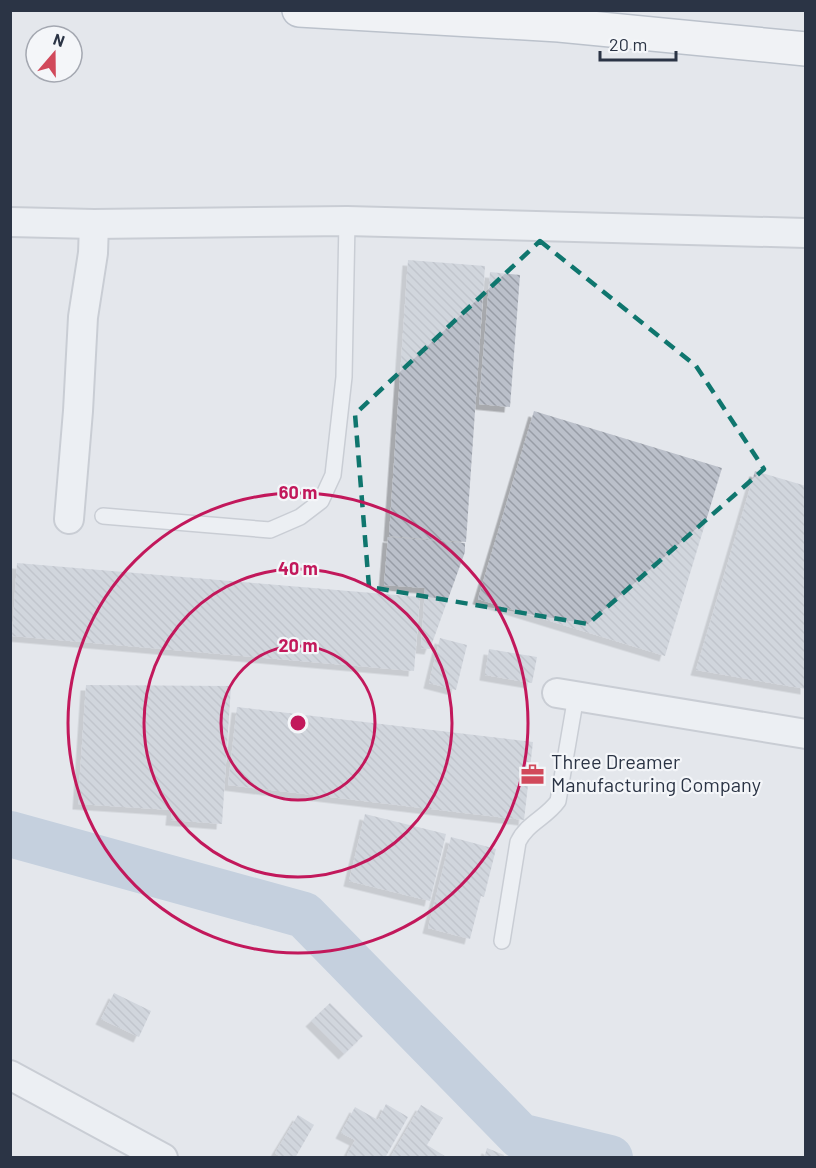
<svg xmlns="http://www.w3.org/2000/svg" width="816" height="1168" viewBox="0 0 816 1168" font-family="Barlow,sans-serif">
<defs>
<pattern id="building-back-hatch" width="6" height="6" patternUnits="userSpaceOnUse" patternTransform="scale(1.5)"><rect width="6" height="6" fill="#bbc0ca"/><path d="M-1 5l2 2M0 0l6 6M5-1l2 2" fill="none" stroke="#989da6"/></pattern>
<filter id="shadow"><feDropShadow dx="-5.5" dy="5.5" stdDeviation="0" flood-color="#0004"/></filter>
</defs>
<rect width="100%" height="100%" fill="#e4e7ec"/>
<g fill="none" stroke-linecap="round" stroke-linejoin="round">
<polyline stroke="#9fb4cc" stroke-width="46" points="10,834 304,915 520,1136 610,1158"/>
</g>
<g fill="url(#building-back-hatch)" filter="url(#shadow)">
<polygon points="408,260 485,266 466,542 389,536"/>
<polygon points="490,272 520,275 510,407 479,404"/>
<polygon points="534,411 722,468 665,656 478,599"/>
<polygon points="755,471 806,486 806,689 696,670"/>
<polygon points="388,537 465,543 465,552 430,649 421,648 425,588 384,585"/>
<polygon points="17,563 420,597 414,671 12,636"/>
<polygon points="440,638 467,645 456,690 429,683"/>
<polygon points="489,649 537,657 532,683 485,675"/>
<polygon points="86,685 231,686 222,824 171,820 172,810 78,804"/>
<polygon points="237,707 533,742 524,820 228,785"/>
<polygon points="365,814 446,834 430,901 349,881"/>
<polygon points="451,837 496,849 484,897 481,896 470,939 428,928"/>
<polygon points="114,993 151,1011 139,1037 101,1019"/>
<polygon points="330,1003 363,1036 344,1054 311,1021"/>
<polygon points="386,1104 408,1117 385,1158 352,1158 347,1155 355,1140 341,1133 355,1107 378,1120"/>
<polygon points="421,1105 443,1118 427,1145 448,1158 390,1158"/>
<polygon points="298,1115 314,1125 295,1158 282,1158 275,1153"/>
<polygon points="487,1148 504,1155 503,1158 484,1158"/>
</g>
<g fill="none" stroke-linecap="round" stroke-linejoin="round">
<defs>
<g id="service">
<polyline points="103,516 270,530 300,517 321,501 333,475 344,377 347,221"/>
<path d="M502 941 518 842C527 823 546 818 558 801L576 696"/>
</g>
<g id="minor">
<polyline points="10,222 94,224 347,221 806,233"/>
<polyline points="69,519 78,411 83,317 93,253 94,224"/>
<polyline points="557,693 806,734"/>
<polyline points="10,1075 163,1158"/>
</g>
<polyline id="motorway" points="299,10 559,25 806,49"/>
</defs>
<use href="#service" stroke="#a9aeb7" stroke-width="18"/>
<use href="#minor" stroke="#a9aeb7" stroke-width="32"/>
<use href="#motorway" stroke="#8b94a3" stroke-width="36"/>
<use href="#service" stroke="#f7f8fa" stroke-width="15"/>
<use href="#minor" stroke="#f7f8fa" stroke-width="28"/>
<use href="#motorway" stroke="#fff" stroke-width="33"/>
</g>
<path d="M0 0H816V1168H0ZM540 241 696 366 764 469 588 624 369 587 355 414Z" fill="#e4e7ec" fill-opacity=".55" fill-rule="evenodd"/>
<path fill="none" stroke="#0f766e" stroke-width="4.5" stroke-dasharray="12 8" stroke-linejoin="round" d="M540 241 696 366 764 469 588 624 369 587 355 414Z"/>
<g fill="none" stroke="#c2185b" stroke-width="3">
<circle cx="298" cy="723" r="77"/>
<circle cx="298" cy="723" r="154"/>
<circle cx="298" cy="723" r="230"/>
</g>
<defs>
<symbol id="office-bare" viewBox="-9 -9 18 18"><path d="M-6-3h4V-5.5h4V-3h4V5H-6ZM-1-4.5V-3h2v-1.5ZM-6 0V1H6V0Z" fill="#d1495b" stroke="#f4f6f9" stroke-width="2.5" paint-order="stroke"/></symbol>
</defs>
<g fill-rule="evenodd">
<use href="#office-bare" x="516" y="758" width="33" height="33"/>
</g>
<g text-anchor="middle" stroke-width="4.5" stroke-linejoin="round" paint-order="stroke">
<g font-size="20" fill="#2b3445" stroke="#f4f6f9" text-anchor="start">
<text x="551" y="769">Three Dreamer<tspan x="551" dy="23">Manufacturing Company</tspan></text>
</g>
</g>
<circle cx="298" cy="723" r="9" fill="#c2185b" stroke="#f4f6f9" stroke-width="3"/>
<g font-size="18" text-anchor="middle" font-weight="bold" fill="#c2185b" stroke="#f4f6f9" stroke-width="4.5" stroke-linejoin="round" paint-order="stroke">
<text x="298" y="499">60 m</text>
<text x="298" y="575">40 m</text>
<text x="298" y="652">20 m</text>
</g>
<rect width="816" height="1168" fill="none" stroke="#2b3445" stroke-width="24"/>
<g transform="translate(54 54) rotate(20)"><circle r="28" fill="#f4f6f9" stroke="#a4a8b1" stroke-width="1.5"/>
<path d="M0-4.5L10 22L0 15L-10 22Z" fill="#d1495b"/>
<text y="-9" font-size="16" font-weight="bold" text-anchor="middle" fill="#2b3445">N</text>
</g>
<path d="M600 51v9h76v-9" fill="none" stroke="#2b3445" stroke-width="3"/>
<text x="609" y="51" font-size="18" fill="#2b3445" stroke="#f4f6f9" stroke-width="4.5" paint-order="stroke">20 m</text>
</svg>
